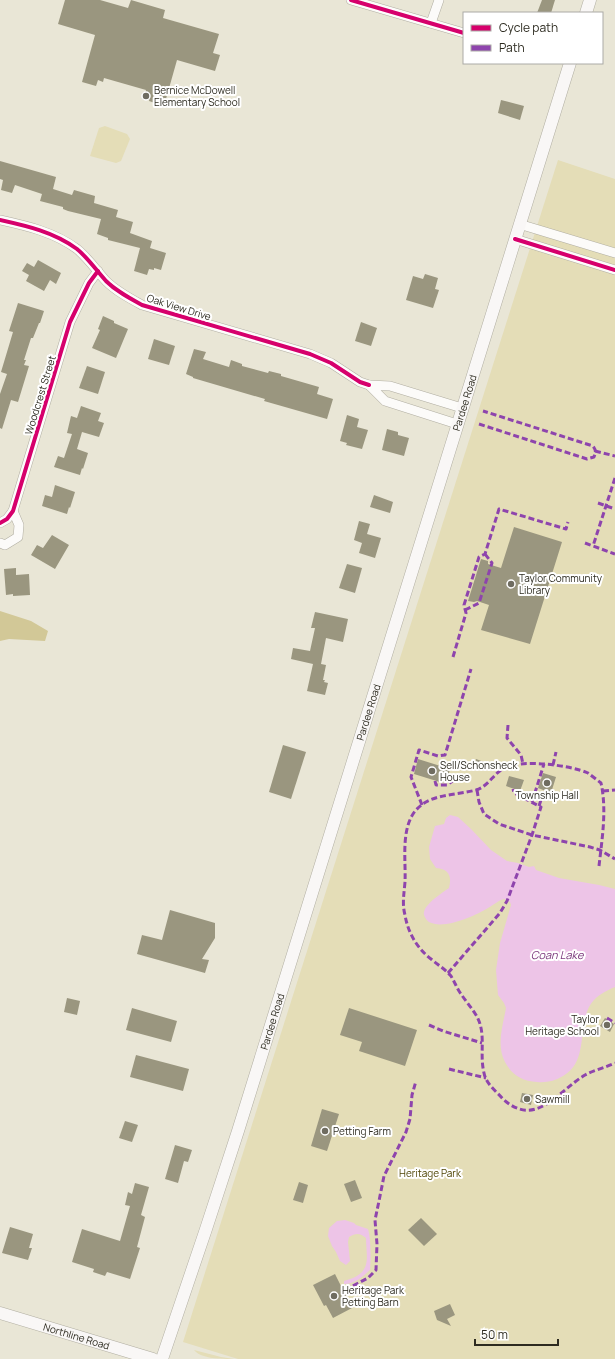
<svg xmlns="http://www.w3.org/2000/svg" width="615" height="1359" viewBox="0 0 615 1359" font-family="Manrope,sans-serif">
<rect width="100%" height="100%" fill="#e9e6d6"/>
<g fill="#e4ddb7">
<polygon points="105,126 127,134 130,139 121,161 116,163 90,156 99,128"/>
<polygon points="558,160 615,179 615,1359 238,1359 183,1342"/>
<path d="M194 1350 221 1357 234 1359C222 1359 201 1359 194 1350Z"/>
</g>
<polygon fill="#d2c897" points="0,611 31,621 48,631 45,641 9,639 0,641"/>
<g fill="#edc4e7">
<path d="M450 815 458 817 471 829 491 850 507 861 518 863 529 867 534 866 536 870 559 878 599 885 615 889V987C605 991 594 997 589 1007 578 1029 588 1062 563 1076 555 1081 546 1083 537 1082 522 1081 512 1075 505 1062 496 1045 503 1025 506 1008L504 1003 498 995 496 970 500 943 511 905 510 902 504 899C497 901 494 905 488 908 475 916 444 930 429 922 426 920 423 915 424 912 426 903 442 893 449 888 452 876 449 869 436 868L430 859 429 847 435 826 444 824 446 818Z"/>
<path d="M345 1220 354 1223 356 1225 368 1229C371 1239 371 1259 370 1270 362 1277 355 1284 344 1284V1281C347 1280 350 1279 353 1278 372 1270 366 1255 366 1238 360 1233 356 1233 349 1237L348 1242 350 1261 346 1265 340 1261 336 1252 332 1246 328 1236 329 1228 337 1221Z"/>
</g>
<g fill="#9a967f">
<polygon points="65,0 100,0 128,8 131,0 165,10 163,18 219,34 213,53 220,55 215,71 177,60 164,106 149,101 150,95 145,94 146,90 104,78 103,82 98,80 96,86 82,82 95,35 58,24"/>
<polygon points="542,0 555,0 551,13 537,13"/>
<polygon points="501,100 524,106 520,120 498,113"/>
<polygon points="0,161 56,177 53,189 72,195 74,190 95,196 94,203 118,210 116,217 133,222 130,233 152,241 150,248 166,253 161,270 154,268 154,270 149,269 147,275 134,271 140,248 108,240 108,238 97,234 101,219 68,211 63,209 63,207 40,201 42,194 15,185 12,193 1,190 3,180 0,179"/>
<polygon points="38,260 61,273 56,284 50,280 44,291 26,281 29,275 22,271 27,263 34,267"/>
<polygon points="425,274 438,278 435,289 439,290 433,308 406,300 413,276 423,279"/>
<polygon points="18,303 44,311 40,323 39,323 33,338 31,338 24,360 26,360 24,365 29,366 18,402 11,400 2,429 0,428 0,394 7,374 1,372 13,332 9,331"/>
<polygon points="103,316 114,321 114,323 128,329 116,358 92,348 100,330 98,329"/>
<polygon points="361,322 377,328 371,346 355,341"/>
<polygon points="154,339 175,346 169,365 148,359"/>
<polygon points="194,349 206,352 203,359 229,367 231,360 242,364 242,366 268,373 269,371 281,374 281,376 319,387 317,394 333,399 327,419 264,401 265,399 193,378 193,377 186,374"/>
<polygon points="87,366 105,372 98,394 79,388"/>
<polygon points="81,406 101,413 98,421 104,423 99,437 82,432 77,449 88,453 83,469 82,468 80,475 54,467 58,456 64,458 72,434 67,433 71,416 77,418"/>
<polygon points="347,415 359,419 357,427 368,430 362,449 346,445 347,443 340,441"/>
<polygon points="387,429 398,432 398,435 409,438 404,456 382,450"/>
<polygon points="55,485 75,492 70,508 69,507 67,514 42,506 45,495 52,497"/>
<polygon points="374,495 393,502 390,513 370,507"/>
<polygon points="359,521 370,524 367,534 381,538 375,558 359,553 362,543 354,540"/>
<polygon points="514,527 562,542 530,644 481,630 489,605 477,601 474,602 468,601 481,559 488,561 488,564 501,568"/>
<polygon points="52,535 69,545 55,569 31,555 37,545 43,548"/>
<polygon points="347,564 362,568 355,593 339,588"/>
<polygon points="16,568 16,575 29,574 30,595 13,596 13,594 6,595 4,569"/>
<polygon points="315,612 348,619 343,642 326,638 321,664 326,665 323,680 325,680 324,682 328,683 325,695 307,691 313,664 291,659 293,648 310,651 315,628 311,628"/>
<polygon points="283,745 306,752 291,799 269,792"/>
<polygon points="418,759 450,769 447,781 444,780 443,783 414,774"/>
<polygon points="476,759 484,762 482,770 473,768"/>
<polygon points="543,773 556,777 551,793 538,788"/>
<polygon points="509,776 524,780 520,791 506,786"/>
<polygon points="170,910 215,923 215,938 202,959 209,960 205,973 137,954 142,935 162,940"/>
<polygon points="67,998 80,1001 77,1015 64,1012"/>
<polygon points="132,1008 177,1021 171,1042 126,1030"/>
<polygon points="349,1008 417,1030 405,1066 359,1051 362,1042 340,1035"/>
<polygon points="605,1018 614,1024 610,1032 600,1026"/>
<polygon points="136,1055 189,1069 183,1091 130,1077"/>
<polygon points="522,1093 533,1095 531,1105 520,1102"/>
<polygon points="322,1109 339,1114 327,1151 311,1146"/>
<polygon points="125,1121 138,1125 132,1142 119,1138"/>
<polygon points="175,1145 192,1150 188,1162 184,1161 178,1183 165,1179"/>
<polygon points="355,1180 362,1198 351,1202 344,1184"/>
<polygon points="299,1182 308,1185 303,1203 293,1200"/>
<polygon points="135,1183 149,1187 141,1215 145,1217 137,1247 140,1248 130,1279 107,1272 105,1276 93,1272 94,1269 72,1262 82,1229 120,1241 130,1206 125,1205 128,1192 132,1194"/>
<polygon points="421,1218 437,1234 424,1246 408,1230"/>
<polygon points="10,1227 33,1234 29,1248 32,1248 28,1260 2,1253"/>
<polygon points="335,1274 341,1286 342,1286 352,1308 333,1318 326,1305 324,1306 313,1285"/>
<polygon points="450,1304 455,1315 447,1319 451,1326 437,1320 434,1311"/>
</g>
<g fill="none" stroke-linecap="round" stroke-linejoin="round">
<defs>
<g id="minor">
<polyline points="351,0 464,33"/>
<polyline points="431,23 439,0"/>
<path d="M0 220C27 226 54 232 77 249 88 258 96 270 106 281 116 291 129 298 142 305L310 354 331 363 360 382 369 385"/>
<polyline points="519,224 615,253"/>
<polyline points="515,239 615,270"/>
<polyline points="457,424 385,401 369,385 390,386 462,408"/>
<polyline points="0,523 7,519 13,511 70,322 89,283 98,271"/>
<polyline points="0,543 5,545 18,537 19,525 13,511"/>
</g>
<g id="secondary">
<polyline points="586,13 590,0"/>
<path id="s1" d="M0 1313 153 1359"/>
<path id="s2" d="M162 1359 206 1229 238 1131 570 63"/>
</g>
</defs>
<use href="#minor" stroke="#b1aea2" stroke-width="10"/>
<use href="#secondary" stroke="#b1aea2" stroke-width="13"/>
<use href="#minor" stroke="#fcfbf9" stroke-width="9"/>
<use href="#secondary" stroke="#f9f7f6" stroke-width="12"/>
<g stroke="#8e44ad" stroke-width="3" stroke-dasharray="6 3" stroke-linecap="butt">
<path d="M479 424 587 459 594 457C596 452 596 450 593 446L483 411"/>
<polyline points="595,451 615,456"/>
<polyline points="615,478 593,546 615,554"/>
<polyline points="598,503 615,509"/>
<polyline points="585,543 593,546"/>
<polyline points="465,610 479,603 492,563 485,554"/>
<polyline points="453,657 466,613 464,605 479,557 485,554 499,509 566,529 568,522"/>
<polyline points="508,725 507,738 521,755 523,764"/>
<polyline points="553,765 556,752"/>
<polyline points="435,781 436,785 447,785 454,780 452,777"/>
<polyline points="477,790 479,802 484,814 499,824 532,835 590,847 600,850 615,859"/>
<polyline points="603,791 615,790"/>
<polyline points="532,802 544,764"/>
<polyline points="422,805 411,777 419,750 438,756 445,755 471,669"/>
<polyline points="539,806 544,791"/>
<path d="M599 866C602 839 607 810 601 783 597 780 592 776 588 773 570 765 521 759 504 768 493 774 489 786 476 790 454 796 427 793 413 814 401 833 406 862 405 882 404 894 402 904 405 915 408 933 417 948 431 959 438 965 445 969 451 976 454 981 456 986 459 991 464 999 471 1007 476 1015 487 1033 479 1053 484 1073 486 1084 496 1091 503 1099 536 1129 558 1091 585 1075 594 1070 605 1068 615 1063"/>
<polyline points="448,973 500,913 507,901 532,835 541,807 514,793 513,789"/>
<polyline points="607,1018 615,1023"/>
<polyline points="429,1025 443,1031 482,1043"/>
<polyline points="449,1069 486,1078"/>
<polyline points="345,1290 368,1278 376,1270 377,1244 375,1220 379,1201 384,1176 406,1132 410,1119 412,1095 416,1081"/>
</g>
<defs>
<g id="cycleway">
<polyline points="351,0 464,33"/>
<path d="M0 220C27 226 54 232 77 249 88 258 96 270 106 281 116 291 129 298 142 305L310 354 331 363 360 382 369 385"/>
<polyline points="515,239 615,270"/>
<polyline points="0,523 7,519 13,511 70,322 89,283 98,271"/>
</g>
</defs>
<use href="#cycleway" stroke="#fff" stroke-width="6"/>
<use href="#cycleway" stroke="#d6006c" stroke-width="4"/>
</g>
<g fill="#6f6c60" stroke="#fff" stroke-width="1.5">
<circle cx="146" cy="96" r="4"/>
<circle cx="511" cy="584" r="4"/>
<circle cx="432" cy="771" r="4"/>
<circle cx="547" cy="783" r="4"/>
<circle cx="607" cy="1025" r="4"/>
<circle cx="527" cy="1099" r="4"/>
<circle cx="325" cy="1131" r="4"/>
<circle cx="334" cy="1296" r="4"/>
</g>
<g text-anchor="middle" stroke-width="4" stroke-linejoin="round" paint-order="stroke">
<g font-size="10" fill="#2d2b20" stroke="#fff" text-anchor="start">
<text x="154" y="94">Bernice McDowell<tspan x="154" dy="12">Elementary School</tspan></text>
<text x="519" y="582">Taylor Community<tspan x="519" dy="12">Library</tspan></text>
<text x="440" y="769">Sell/Schonsheck<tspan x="440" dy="12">House</tspan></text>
<text x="547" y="799" text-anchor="middle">Township Hall</text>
<text x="599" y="1023" text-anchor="end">Taylor<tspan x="599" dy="12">Heritage School</tspan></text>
<text x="535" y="1103">Sawmill</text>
<text x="333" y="1135">Petting Farm</text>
<text x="342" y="1294">Heritage Park<tspan x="342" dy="12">Petting Barn</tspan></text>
</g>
<g font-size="10" fill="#2d2b20" stroke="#fff">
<text transform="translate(179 307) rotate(17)" y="4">Oak View Drive</text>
<text transform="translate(40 395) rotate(-73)" y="4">Woodcrest Street</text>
<text dy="4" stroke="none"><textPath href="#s2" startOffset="1003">Pardee Road</textPath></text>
<text dy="4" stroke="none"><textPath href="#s2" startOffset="679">Pardee Road</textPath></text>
<text dy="4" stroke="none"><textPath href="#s2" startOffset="355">Pardee Road</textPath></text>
<text dy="4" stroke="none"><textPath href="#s1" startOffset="80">Northline Road</textPath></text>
</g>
<g font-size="10" fill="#4e4404" stroke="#fff">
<text x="430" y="1177">Heritage Park</text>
</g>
<g font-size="11" font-style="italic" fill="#7b387c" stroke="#fff">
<text x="557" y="959">Coan Lake</text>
</g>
</g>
<rect x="463" y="12" width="140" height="52" fill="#ffffff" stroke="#abaaa6"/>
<rect x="471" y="25" width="20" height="6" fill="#d6006c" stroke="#abaaa6"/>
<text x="499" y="32" font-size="12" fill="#2d2b20">Cycle path</text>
<rect x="471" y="45" width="20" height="6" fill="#8e44ad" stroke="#abaaa6"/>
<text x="499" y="52" font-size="12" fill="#2d2b20">Path</text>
<path d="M475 1339v6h83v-6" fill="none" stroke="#2d2b20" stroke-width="2"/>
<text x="481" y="1339" font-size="12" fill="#2d2b20" stroke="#ffffff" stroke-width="3" paint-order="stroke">50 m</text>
</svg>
